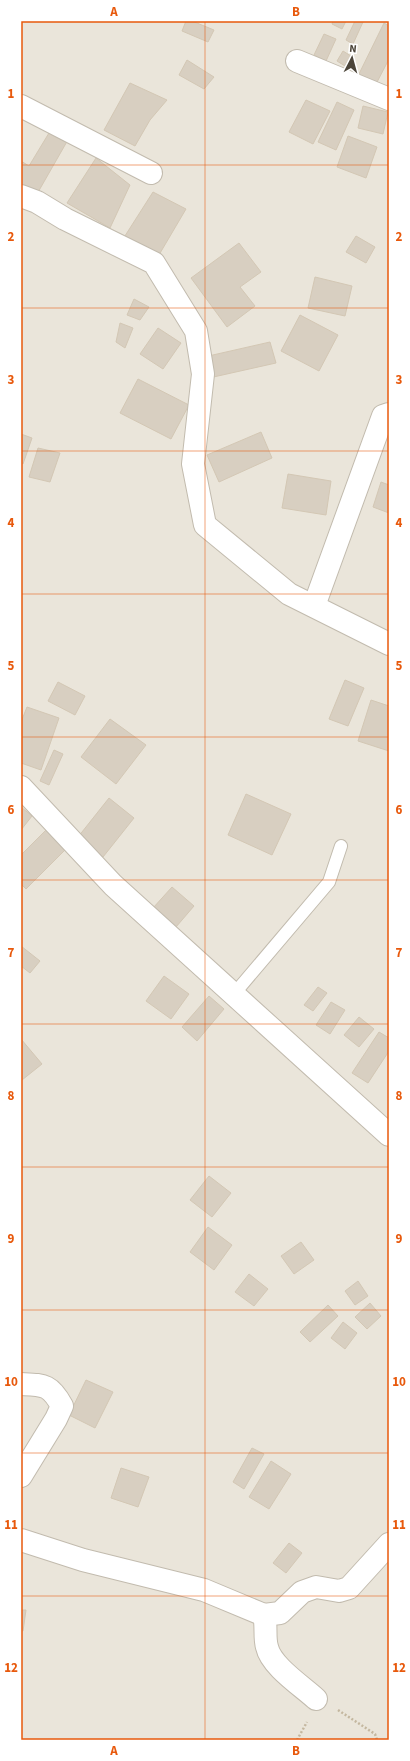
<svg xmlns="http://www.w3.org/2000/svg" width="410" height="1761" viewBox="0 0 410 1761" font-family="'Source Sans 3',sans-serif">
<rect width="100%" height="100%" fill="#f6f3ec"/>
<rect fill="#eae5da" x="21" y="21" width="368" height="1719"/>
<g fill="#d8cfc1" stroke="#d3c7b4">
<polygon points="186,21 192,21 214,30 208,42 182,31"/>
<polygon points="333,21 346,21 342,29 332,24"/>
<polygon points="355,21 363,22 353,44 346,40"/>
<polygon points="384,23 389,26 389,59 375,86 357,78"/>
<polygon points="324,34 336,39 326,61 314,55"/>
<polygon points="343,51 351,56 345,66 337,61"/>
<polygon points="187,60 214,77 204,89 179,75"/>
<polygon points="130,83 167,100 150,120 135,146 104,130"/>
<polygon points="306,100 330,111 313,144 289,132"/>
<polygon points="337,102 354,110 336,150 318,142"/>
<polygon points="363,106 388,112 383,134 358,128"/>
<polygon points="52,128 69,138 37,194 21,184 21,161 29,166"/>
<polygon points="348,136 377,147 366,178 337,167"/>
<polygon points="96,158 130,185 110,228 67,203"/>
<polygon points="153,192 186,209 156,260 123,239"/>
<polygon points="356,236 375,247 366,263 346,252"/>
<polygon points="239,243 261,272 240,287 255,306 227,327 191,278"/>
<polygon points="315,277 352,286 345,316 308,308"/>
<polygon points="134,299 149,307 140,320 127,315"/>
<polygon points="300,315 338,335 319,371 281,351"/>
<polygon points="120,323 133,328 125,348 116,342"/>
<polygon points="158,328 181,343 163,369 140,354"/>
<polygon points="270,342 276,363 209,378 204,357"/>
<polygon points="138,379 189,405 171,439 120,413"/>
<polygon points="261,432 272,458 219,482 207,455"/>
<polygon points="21,434 32,438 23,464 21,463"/>
<polygon points="38,448 60,453 50,482 29,477"/>
<polygon points="288,474 331,481 326,515 282,508"/>
<polygon points="381,482 389,485 389,513 373,507"/>
<polygon points="345,680 364,688 348,726 329,719"/>
<polygon points="58,682 85,696 75,715 48,701"/>
<polygon points="371,700 389,706 389,751 358,741"/>
<polygon points="27,707 59,718 41,770 21,763 21,722"/>
<polygon points="110,719 146,745 116,784 81,757"/>
<polygon points="54,750 63,754 49,785 40,781"/>
<polygon points="246,794 291,814 272,855 228,835"/>
<polygon points="109,798 134,818 103,857 78,837"/>
<polygon points="21,807 32,816 21,830"/>
<polygon points="46,830 66,849 26,889 21,884 21,855"/>
<polygon points="172,887 194,906 176,927 153,908"/>
<polygon points="21,946 40,961 30,973 21,966"/>
<polygon points="164,976 189,994 171,1019 146,1001"/>
<polygon points="318,987 327,993 313,1011 304,1005"/>
<polygon points="209,996 224,1009 197,1041 182,1027"/>
<polygon points="331,1002 345,1010 330,1034 316,1025"/>
<polygon points="359,1017 374,1029 359,1047 344,1035"/>
<polygon points="379,1032 389,1038 389,1051 368,1083 352,1073"/>
<polygon points="21,1039 42,1064 22,1080 21,1079"/>
<polygon points="209,1176 231,1193 212,1217 190,1200"/>
<polygon points="208,1227 232,1245 214,1270 190,1252"/>
<polygon points="301,1242 314,1260 294,1274 281,1256"/>
<polygon points="249,1274 268,1289 254,1306 235,1292"/>
<polygon points="358,1281 368,1296 355,1305 345,1291"/>
<polygon points="370,1303 381,1316 367,1329 355,1317"/>
<polygon points="328,1305 338,1316 310,1342 300,1332"/>
<polygon points="343,1322 357,1333 345,1349 331,1338"/>
<polygon points="86,1380 113,1392 95,1428 69,1415"/>
<polygon points="252,1448 264,1454 244,1489 233,1482"/>
<polygon points="271,1461 291,1474 269,1509 249,1497"/>
<polygon points="121,1468 149,1477 138,1507 111,1498"/>
<polygon points="289,1543 302,1553 286,1573 273,1563"/>
<polygon points="21,1610 26,1610 23,1631 21,1631"/>
</g>
<g fill="none" stroke-linecap="round" stroke-linejoin="round">
<defs>
<polyline id="service" points="234,994 329,882 341,846"/>
<g id="minor">
<polyline points="297,61 389,99"/>
<polyline points="21,106 151,173"/>
<polyline points="21,196 37,202 65,219 154,263 196,331 203,374 193,464 205,525 289,594 389,644"/>
<polyline points="314,606 383,416 389,414"/>
<polyline points="21,787 113,885 389,1135"/>
<path d="M21 1384C44 1385 50 1384 62 1406L56 1419 21 1476"/>
<path d="M21 1540 83 1560 204 1590 264 1615C267 1627 264 1637 267 1647 271 1666 302 1686 316 1699"/>
<polyline points="264,1615 280,1613 302,1592 316,1587 339,1591 349,1588 389,1544"/>
</g>
</defs>
<use href="#service" stroke="#c2bbae" stroke-width="14"/>
<use href="#minor" stroke="#c2bbae" stroke-width="24"/>
<g stroke="#c4b79f" stroke-width="2.5" stroke-dasharray="2 2" stroke-linecap="butt">
<polyline points="338,1710 375,1734 377,1740"/>
<polyline points="297,1740 307,1722"/>
</g>
<use href="#service" stroke="#fff" stroke-width="12"/>
<use href="#minor" stroke="#fff" stroke-width="22"/>
</g>
<path fill="none" stroke="#e8590c" stroke-width="1" stroke-opacity="0.55" d="M205 21V1740M21 165H389M21 308H389M21 451H389M21 594H389M21 737H389M21 880H389M21 1024H389M21 1167H389M21 1310H389M21 1453H389M21 1596H389"/>
<rect width="410" height="1761" fill="none" stroke="#ffffff" stroke-width="44"/>
<g transform="translate(352 58) rotate(6)" stroke="#ffffff" stroke-width="3" paint-order="stroke">
<path d="M0-3L7 15L0 10L-7 15Z" fill="#4b4439"/>
<text y="-6" font-size="11" font-weight="bold" text-anchor="middle" fill="#4b4439">N</text>
</g>
<rect x="22" y="22" width="366" height="1717" fill="none" stroke="#e8590c" stroke-width="1.5"/>
<g font-size="13" text-anchor="middle" font-weight="bold" fill="#e8590c">
<text x="114" y="16">A</text>
<text x="296" y="16">B</text>
<text x="11" y="98">1</text>
<text x="399" y="98">1</text>
<text x="11" y="241">2</text>
<text x="399" y="241">2</text>
<text x="11" y="384">3</text>
<text x="399" y="384">3</text>
<text x="11" y="527">4</text>
<text x="399" y="527">4</text>
<text x="11" y="670">5</text>
<text x="399" y="670">5</text>
<text x="11" y="814">6</text>
<text x="399" y="814">6</text>
<text x="11" y="957">7</text>
<text x="399" y="957">7</text>
<text x="11" y="1100">8</text>
<text x="399" y="1100">8</text>
<text x="11" y="1243">9</text>
<text x="399" y="1243">9</text>
<text x="11" y="1386">10</text>
<text x="399" y="1386">10</text>
<text x="11" y="1529">11</text>
<text x="399" y="1529">11</text>
<text x="11" y="1672">12</text>
<text x="399" y="1672">12</text>
<text x="114" y="1755">A</text>
<text x="296" y="1755">B</text>
</g>
</svg>
